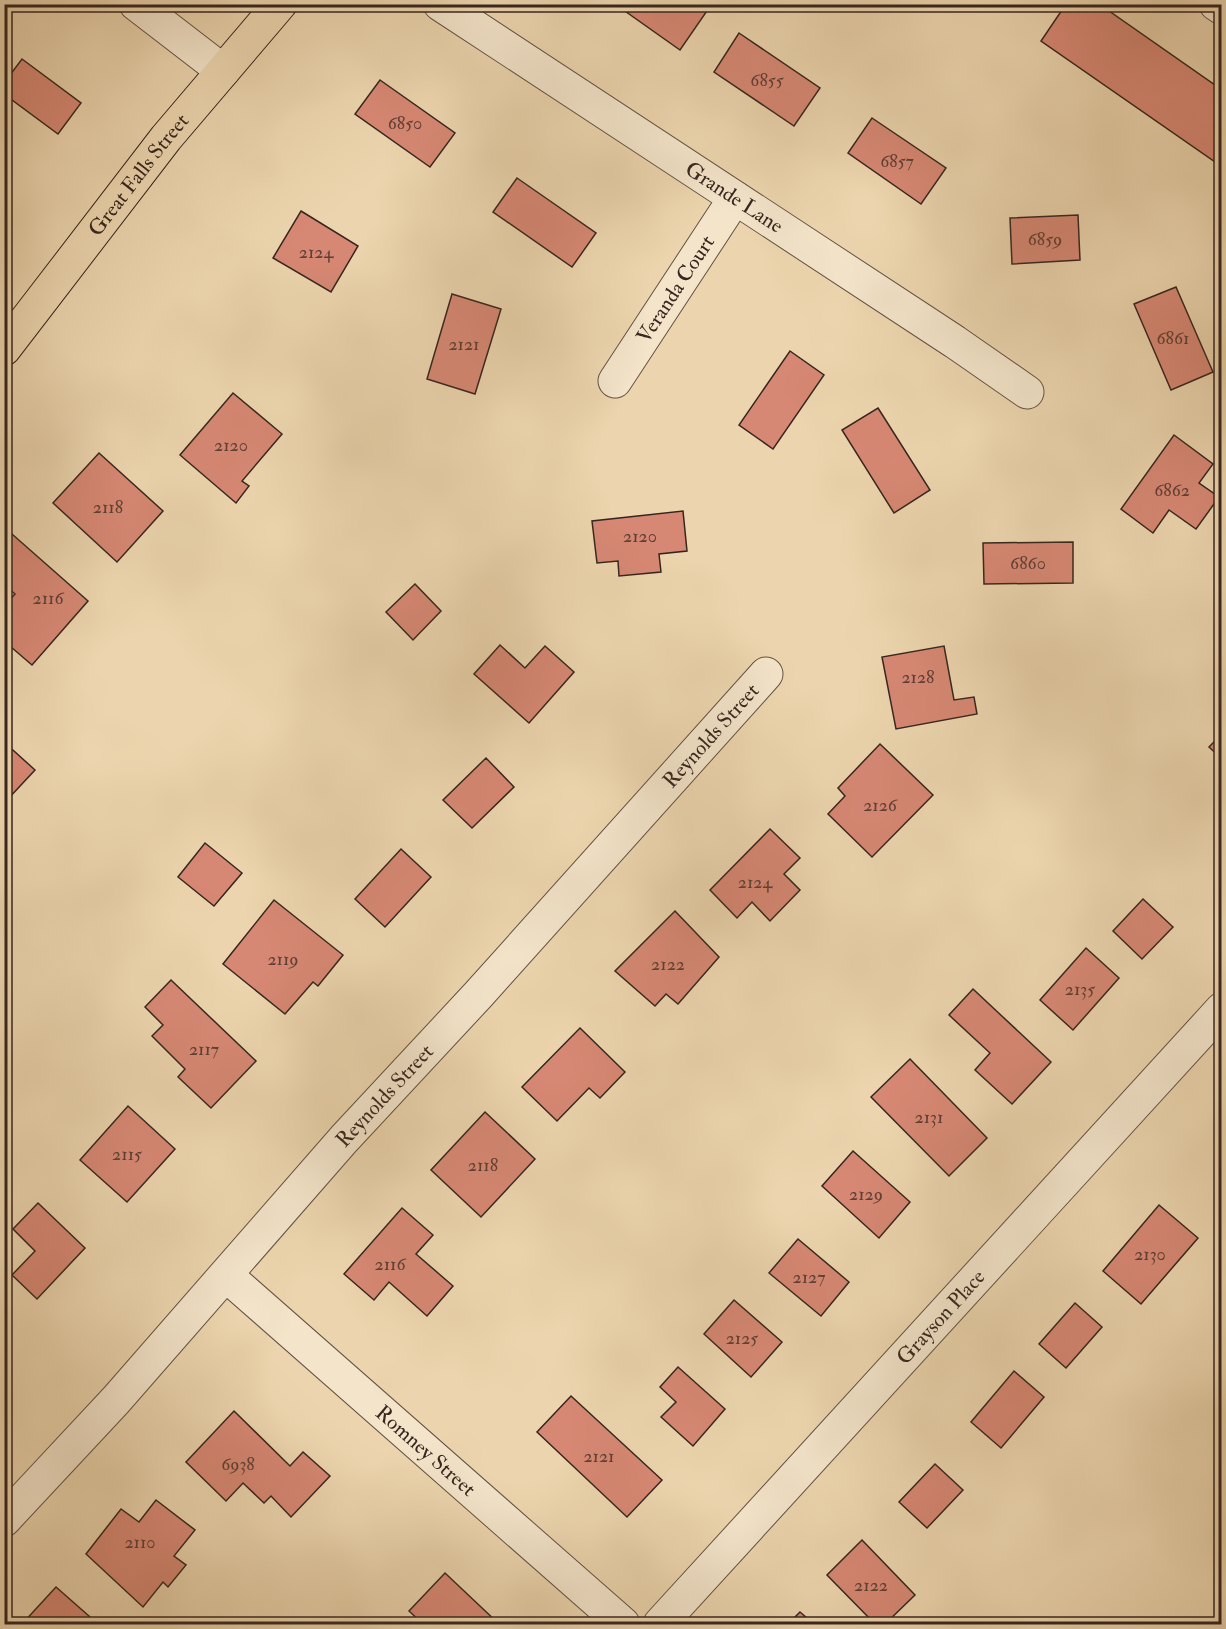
<svg xmlns="http://www.w3.org/2000/svg" width="1226" height="1629" viewBox="0 0 1226 1629" font-family="'IM FELL Double Pica',serif">
<rect width="100%" height="100%" fill="#ecd5ae"/>
<filter id="stains"><feTurbulence type="fractalNoise" baseFrequency=".00333" numOctaves="4"/><feColorMatrix values="0 0 0 0 .2 0 0 0 0 .09 0 0 0 0 .02 0 0 0 .5 -.17"/></filter>
<radialGradient id="worn" r=".72"><stop offset=".6" stop-color="#630" stop-opacity="0"/><stop offset="1" stop-color="#630" stop-opacity=".3"/></radialGradient>
<g fill="#d78874" stroke="#37261f" stroke-width="1.5">
<polygon points="615,4 704,4 709,8 680,50"/>
<polygon points="1066,4 1099,4 1222,90 1221,166 1041,41"/>
<polygon points="739,33 820,88 794,126 714,72"/>
<polygon points="22,59 81,103 58,134 4,94 4,83"/>
<polygon points="380,80 455,133 430,167 355,114"/>
<polygon points="872,118 946,168 921,204 848,153"/>
<polygon points="517,178 596,233 572,267 493,212"/>
<polygon points="301,211 358,246 331,292 273,258"/>
<polygon points="1078,215 1080,260 1012,264 1010,218"/>
<polygon points="1176,287 1213,372 1171,390 1134,304"/>
<polygon points="452,294 501,309 475,394 427,379"/>
<polygon points="790,351 824,375 773,449 739,425"/>
<polygon points="233,393 282,434 242,481 249,486 236,503 180,455"/>
<polygon points="878,408 930,490 894,513 842,430"/>
<polygon points="1174,435 1213,464 1199,483 1219,497 1196,529 1169,510 1153,533 1121,509"/>
<polygon points="99,453 163,511 117,562 53,503"/>
<polygon points="683,511 687,551 659,554 661,572 619,576 618,561 597,563 592,521"/>
<polygon points="4,527 88,601 32,665 4,641 4,606 15,594 4,584"/>
<polygon points="1073,542 1073,583 984,584 983,543"/>
<polygon points="415,584 441,611 413,640 386,612"/>
<polygon points="500,645 525,668 545,646 574,672 529,723 474,674"/>
<polygon points="944,646 954,700 974,697 977,714 896,729 882,657"/>
<polygon points="1222,734 1222,759 1209,747"/>
<polygon points="4,742 35,770 7,800 4,798"/>
<polygon points="880,744 933,795 872,857 828,814 845,796 838,788"/>
<polygon points="486,758 514,787 472,828 443,800"/>
<polygon points="770,829 800,858 784,874 800,890 770,921 752,902 737,918 710,890"/>
<polygon points="205,843 242,873 214,906 178,877"/>
<polygon points="401,849 431,877 385,927 355,899"/>
<polygon points="1143,899 1173,927 1142,959 1113,931"/>
<polygon points="274,900 343,955 318,986 313,982 285,1014 223,964"/>
<polygon points="675,911 719,957 678,1004 666,994 655,1006 615,971"/>
<polygon points="1086,948 1119,978 1073,1030 1040,1000"/>
<polygon points="171,980 256,1061 211,1108 178,1077 185,1069 152,1036 163,1025 145,1007"/>
<polygon points="973,989 1051,1062 1012,1104 975,1070 990,1053 949,1015"/>
<polygon points="580,1028 625,1072 600,1098 589,1088 557,1121 522,1087"/>
<polygon points="910,1059 987,1138 949,1176 871,1097"/>
<polygon points="128,1106 175,1149 127,1202 80,1160"/>
<polygon points="485,1112 535,1159 481,1217 431,1170"/>
<polygon points="853,1151 910,1202 879,1238 822,1186"/>
<polygon points="38,1203 85,1248 37,1299 12,1275 35,1251 13,1229"/>
<polygon points="1159,1205 1198,1238 1141,1304 1103,1271"/>
<polygon points="402,1208 433,1235 416,1254 453,1286 427,1316 389,1282 374,1300 344,1274"/>
<polygon points="798,1239 849,1282 821,1316 769,1273"/>
<polygon points="734,1300 782,1342 751,1377 704,1334"/>
<polygon points="1075,1303 1102,1327 1066,1368 1039,1344"/>
<polygon points="678,1367 725,1409 693,1446 661,1417 676,1402 660,1387"/>
<polygon points="1014,1371 1044,1397 1001,1448 971,1422"/>
<polygon points="571,1396 662,1480 627,1517 537,1432"/>
<polygon points="234,1411 290,1466 303,1452 330,1476 291,1517 271,1496 264,1503 243,1483 226,1501 186,1462"/>
<polygon points="935,1464 963,1490 927,1528 899,1502"/>
<polygon points="156,1500 195,1530 174,1556 186,1565 168,1587 163,1582 143,1607 86,1554 121,1509 139,1522"/>
<polygon points="862,1540 915,1595 885,1624 875,1624 827,1575"/>
<polygon points="445,1573 499,1624 423,1624 409,1611"/>
<polygon points="56,1587 98,1624 22,1624"/>
<polygon points="800,1612 814,1624 788,1624"/>
</g>
<g fill="none" stroke-linecap="round" stroke-linejoin="round">
<defs>
<g id="minor">
<polyline points="136,4 223,71"/>
<path id="s1" d="M440 4 955 342 1027 392"/>
<polyline points="1216,4 1222,8"/>
<path id="s2" d="M615 381 735 198"/>
<path id="s3" d="M226 1275 623 1624"/>
<path id="s4" d="M4 1520 116 1400 344 1139 478 995 766 674"/>
<path id="s5" d="M660 1624 1222 1009"/>
</g>
<g id="major">
<path id="s6" d="M4 349 166 138 280 4"/>
</g>
</defs>
<use href="#minor" stroke="#645243" stroke-width="35"/>
<use href="#major" stroke="#37261f" stroke-width="35"/>
<use href="#minor" stroke="#f3e4ca" stroke-width="33"/>
<use href="#major" stroke="#ecd5ae" stroke-width="33"/>
</g>
<g text-anchor="middle" stroke-width="6" stroke-linejoin="round" paint-order="stroke">
<g font-size="18" fill="#5f3e34">
<text x="767" y="86">6855</text>
<text x="405" y="129">6850</text>
<text x="897" y="167">6857</text>
<text x="1045" y="245">6859</text>
<text x="316" y="258">2124</text>
<text x="1173" y="344">6861</text>
<text x="464" y="350">2121</text>
<text x="231" y="451">2120</text>
<text x="1172" y="496">6862</text>
<text x="108" y="513">2118</text>
<text x="640" y="542">2120</text>
<text x="1028" y="569">6860</text>
<text x="48" y="604">2116</text>
<text x="918" y="683">2128</text>
<text x="880" y="811">2126</text>
<text x="755" y="888">2124</text>
<text x="283" y="965">2119</text>
<text x="668" y="970">2122</text>
<text x="1080" y="995">2135</text>
<text x="204" y="1055">2117</text>
<text x="929" y="1123">2131</text>
<text x="127" y="1160">2115</text>
<text x="483" y="1171">2118</text>
<text x="866" y="1200">2129</text>
<text x="1150" y="1260">2130</text>
<text x="390" y="1270">2116</text>
<text x="809" y="1283">2127</text>
<text x="742" y="1344">2125</text>
<text x="599" y="1462">2121</text>
<text x="238" y="1470">6938</text>
<text x="140" y="1548">2110</text>
<text x="871" y="1591">2122</text>
</g>
<g font-size="21" fill="#37261f" stroke="#f3e4ca">
<text dy="7" stroke="none"><textPath href="#s6" startOffset="220">Great Falls Street</textPath></text>
<text dy="7" stroke="none"><textPath href="#s1" startOffset="352">Grande Lane</textPath></text>
<text dy="7" stroke="none"><textPath href="#s2" startOffset="110">Veranda Court</textPath></text>
<text dy="7" stroke="none"><textPath href="#s4" startOffset="1056">Reynolds Street</textPath></text>
<text dy="7" stroke="none"><textPath href="#s4" startOffset="570">Reynolds Street</textPath></text>
<text dy="7" stroke="none"><textPath href="#s5" startOffset="416">Grayson Place</textPath></text>
<text dy="7" stroke="none"><textPath href="#s3" startOffset="266">Romney Street</textPath></text>
</g>
</g>
<rect width="1226" height="1629" fill="none" stroke="#ecd5ae" stroke-width="24"/>
<rect x="6" y="6" width="1214" height="1617" fill="none" stroke="#37261f" stroke-width="3"/>
<rect x="12" y="12" width="1202" height="1605" fill="none" stroke="#37261f" stroke-width="1.5"/>
<rect width="100%" height="100%" filter="url(#stains)"/>
<rect width="100%" height="100%" fill="url(#worn)"/>
</svg>
